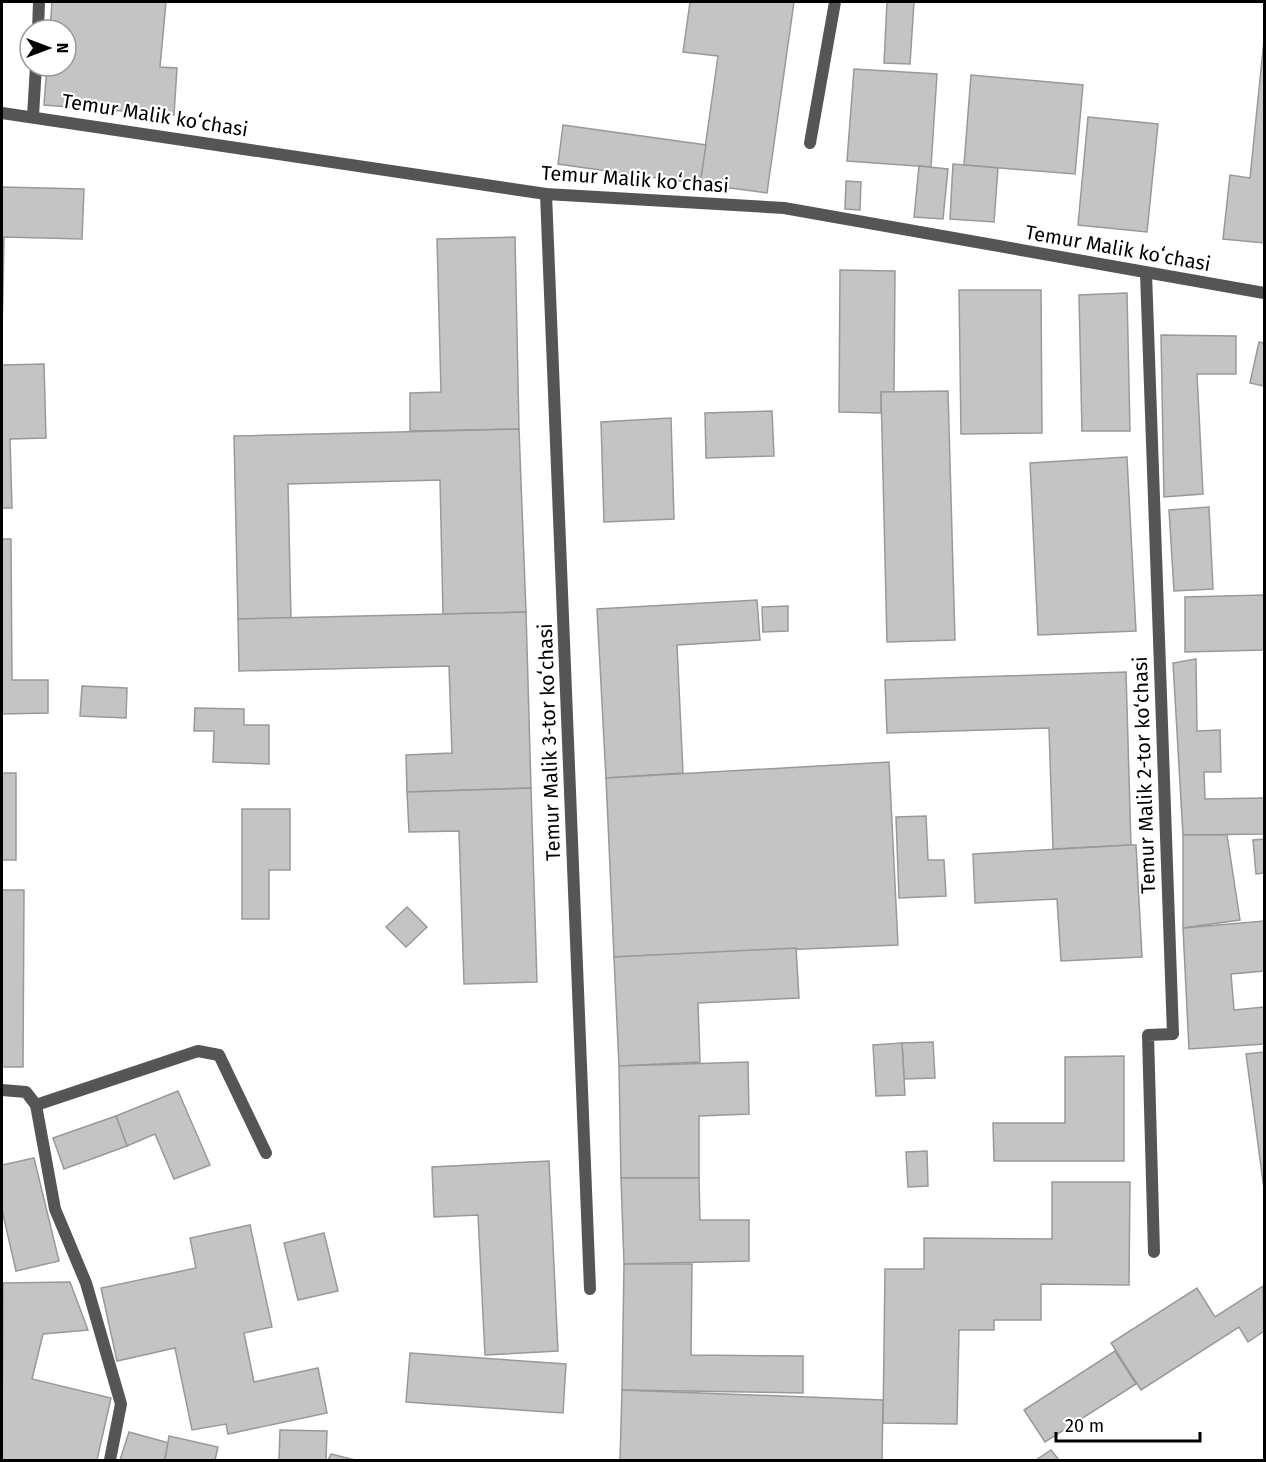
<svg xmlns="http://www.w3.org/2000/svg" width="1266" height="1462" viewBox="0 0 1266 1462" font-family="'Fira Sans',sans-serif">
<rect width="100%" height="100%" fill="#fff"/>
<g fill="#c4c4c4" stroke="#999" stroke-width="1.5">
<polygon points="52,2 166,2 160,67 177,68 174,115 44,105 47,66 66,66 66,30 50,30"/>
<polygon points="690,2 794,2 767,193 700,184 718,56 683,52"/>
<polygon points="887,2 914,2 910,64 884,63"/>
<polygon points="1264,40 1264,243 1223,239 1230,175 1250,178"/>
<polygon points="854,69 937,74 931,167 847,161"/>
<polygon points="971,75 1083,85 1075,174 964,165"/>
<polygon points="1088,117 1158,124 1147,232 1078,225"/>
<polygon points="563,125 706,145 700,184 558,164"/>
<polygon points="953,164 998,168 994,222 950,219"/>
<polygon points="919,166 948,169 943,219 914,217"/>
<polygon points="846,181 861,182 860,210 845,209"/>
<polygon points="2,187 84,189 82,239 4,237 2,337"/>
<polygon points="515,237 519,429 410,431 410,393 441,392 437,239"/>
<polygon points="840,270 895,271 894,392 881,392 881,413 839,412"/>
<polygon points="959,290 1041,290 1042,433 961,434"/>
<polygon points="1127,293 1130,431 1082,431 1079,295"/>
<polygon points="1161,335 1236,336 1236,374 1197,374 1203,494 1164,497"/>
<polygon points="1259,342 1264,343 1264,386 1250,383"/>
<polygon points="44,364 46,438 10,439 12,508 2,508 2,365"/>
<polygon points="948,391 955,640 887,642 881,392"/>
<polygon points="772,411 774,456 706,458 705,413"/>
<polygon points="671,418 674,519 604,522 601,422"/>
<polygon points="519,429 526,612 443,614 440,480 288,484 291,618 238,619 234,436"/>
<polygon points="1127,457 1136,631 1038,635 1030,463"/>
<polygon points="1209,507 1213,589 1174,591 1169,510"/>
<polygon points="2,539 11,539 12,680 48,680 48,713 2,714"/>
<polygon points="1264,595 1264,650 1185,652 1185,597"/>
<polygon points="757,600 760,640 677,645 683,773 606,778 597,609"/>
<polygon points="788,606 788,631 763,632 762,607"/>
<polygon points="526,612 531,788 407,792 406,755 452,753 449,666 239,671 238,619"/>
<polygon points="1196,659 1197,731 1220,730 1221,772 1204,772 1205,799 1264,798 1264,834 1183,835 1173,663"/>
<polygon points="1126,672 1131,845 1053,849 1049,728 887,733 885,680"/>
<polygon points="82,686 127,688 126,718 80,716"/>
<polygon points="195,708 244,709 244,725 269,725 269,764 213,762 214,731 194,731"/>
<polygon points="889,762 898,945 614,957 606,778"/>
<rect x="2" y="773" width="14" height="87"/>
<polygon points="531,788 537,982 464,984 459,831 409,832 407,792"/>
<polygon points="242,809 290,809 290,870 269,870 269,919 242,919"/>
<polygon points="926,816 928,860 944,860 946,896 899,898 896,817"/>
<polygon points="1183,835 1227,835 1240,920 1183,928"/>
<polygon points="1264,839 1264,873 1256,874 1253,840"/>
<polygon points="1131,845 1136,845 1142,957 1061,961 1057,899 975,903 973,854"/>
<polygon points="2,890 24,890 23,1067 2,1067"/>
<polygon points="407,907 427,927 406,947 386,927"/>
<polygon points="1264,921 1264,971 1231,974 1234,1010 1264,1007 1264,1044 1189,1049 1183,928"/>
<polygon points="796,948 799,998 698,1003 700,1062 619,1066 614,957"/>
<polygon points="933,1042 935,1078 904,1079 902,1043"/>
<polygon points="902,1043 905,1095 876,1096 873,1045"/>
<polygon points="1264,1052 1264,1189 1246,1054"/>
<polygon points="1124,1056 1124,1161 994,1161 993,1123 1065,1123 1065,1057"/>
<polygon points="748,1062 749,1114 699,1116 699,1178 621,1178 619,1066"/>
<polygon points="178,1091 210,1165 174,1179 155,1134 127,1146 116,1116"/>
<polygon points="116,1116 127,1146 64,1169 53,1138"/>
<polygon points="927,1151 928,1186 908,1187 906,1152"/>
<polygon points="34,1158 59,1261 16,1271 2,1210 2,1165"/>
<polygon points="549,1161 558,1351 485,1355 478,1215 434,1217 432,1167"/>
<polygon points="621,1178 699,1178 700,1220 749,1220 749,1261 624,1264"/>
<polygon points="1052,1182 1130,1182 1129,1285 1041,1284 1041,1320 994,1320 994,1330 959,1330 957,1424 883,1423 885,1269 924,1269 924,1238 1052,1239"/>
<polygon points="250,1225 272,1327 244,1333 254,1382 318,1368 327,1413 228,1434 226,1424 192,1430 175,1348 117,1361 101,1288 196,1268 190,1238"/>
<polygon points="324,1233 338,1291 298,1300 284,1243"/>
<polygon points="624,1264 692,1264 691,1355 803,1356 803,1393 622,1390"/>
<polygon points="70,1282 88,1330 43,1334 32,1379 111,1398 97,1460 2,1460 3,1283"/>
<polygon points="1263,1286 1264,1331 1248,1342 1239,1327 1141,1390 1111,1343 1197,1288 1215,1317"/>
<polygon points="1115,1351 1136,1384 1045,1442 1024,1410"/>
<polygon points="410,1353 566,1364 563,1413 406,1402"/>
<polygon points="622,1390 883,1400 882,1460 620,1460"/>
<polygon points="280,1430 327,1431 326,1460 279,1460"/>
<polygon points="129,1432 169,1443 164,1460 120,1460"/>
<polygon points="169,1436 218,1447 215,1460 165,1460"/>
<polygon points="1051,1450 1059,1460 1036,1460"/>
<polygon points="331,1454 355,1460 328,1460"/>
</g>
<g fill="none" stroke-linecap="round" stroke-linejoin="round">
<g stroke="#555" stroke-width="12">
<polyline points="38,30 39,2"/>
<polyline points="2,113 546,194 784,208 1264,293"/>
<polyline points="33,116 36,66"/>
<polyline points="810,143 835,2"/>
<polyline points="546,194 590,1289"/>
<polyline points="1146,273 1173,1034 1148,1035 1154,1252"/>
<polyline points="2,1090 26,1092 36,1105 55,1209 86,1283 121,1404 110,1460"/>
<polyline points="36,1105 198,1051 219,1055 266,1153"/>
</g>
</g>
<g text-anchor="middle" stroke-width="4.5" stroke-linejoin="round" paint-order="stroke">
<g font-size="20" fill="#000" stroke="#fff">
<text transform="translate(155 115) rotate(9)" y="7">Temur Malik koʻchasi</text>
<text transform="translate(635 179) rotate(4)" y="7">Temur Malik koʻchasi</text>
<text transform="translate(1118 248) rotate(10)" y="7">Temur Malik koʻchasi</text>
<text transform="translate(549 742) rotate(-92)" y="7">Temur Malik 3-tor koʻchasi</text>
<text transform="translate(1144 775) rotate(-92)" y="7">Temur Malik 2-tor ko‘chasi</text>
</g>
</g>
<rect width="1266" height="1462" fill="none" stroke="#000000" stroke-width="6"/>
<g transform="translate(48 48) rotate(90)"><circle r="28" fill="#ffffff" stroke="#999999" stroke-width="1.5"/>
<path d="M0-4.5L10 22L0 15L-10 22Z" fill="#000000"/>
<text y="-9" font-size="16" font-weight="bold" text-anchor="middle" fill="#000000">N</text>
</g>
<path d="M1056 1432v9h144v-9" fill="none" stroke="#000000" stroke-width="3"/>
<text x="1065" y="1432" font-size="18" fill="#000000" stroke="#ffffff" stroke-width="4.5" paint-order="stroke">20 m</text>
</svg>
